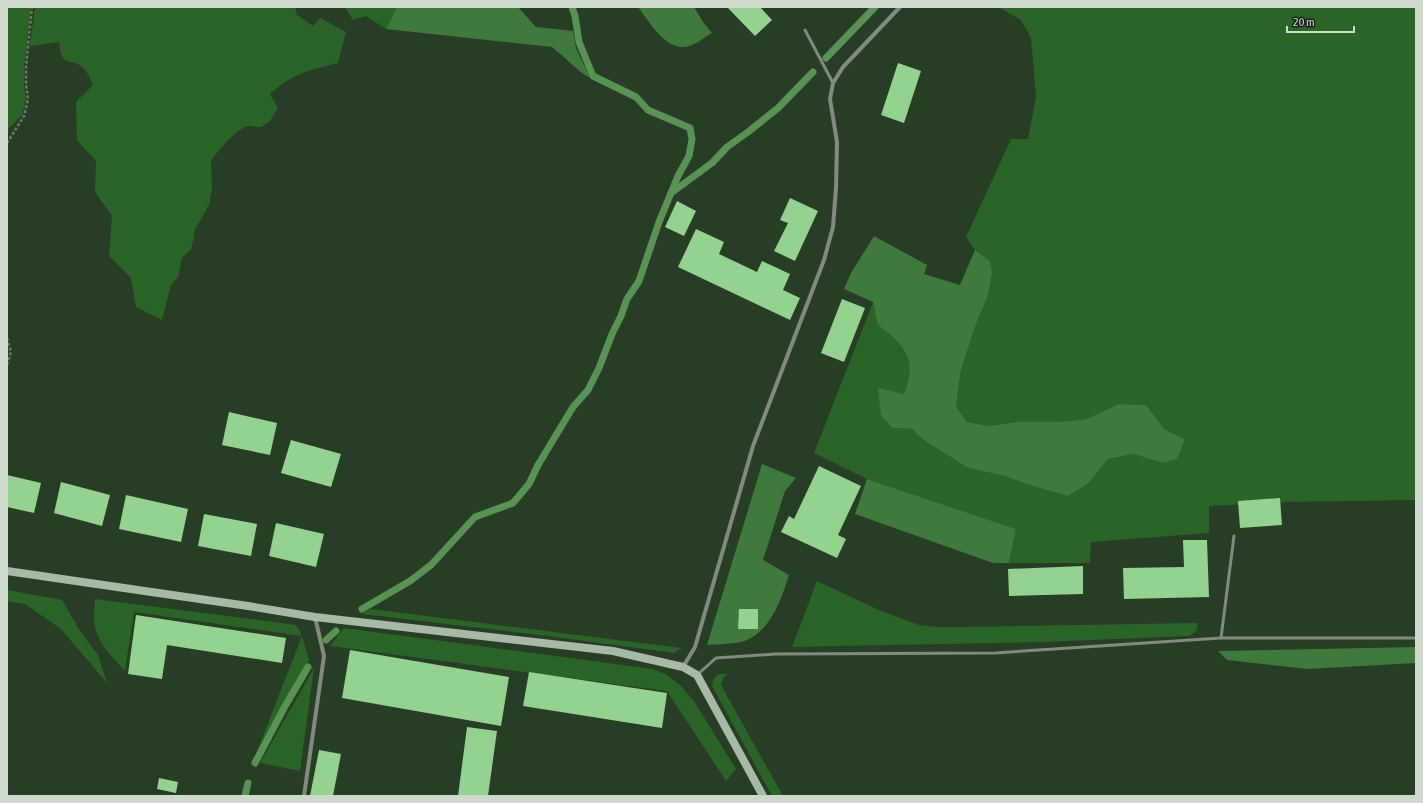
<svg xmlns="http://www.w3.org/2000/svg" width="1423" height="803" viewBox="0 0 1423 803" font-family="'Asap Condensed',sans-serif">
<rect width="100%" height="100%" fill="#283d26"/>
<g fill="#2a6427">
<polygon points="7,7 31,7 24,67 24,86 26,99 22,115 7,130"/>
<path d="M35 7H295L297 15 313 26 320 18 346 32 338 63C310 70 292 74 270 94L278 108 270 121 261 127C257 127 253 126 249 126 237 127 219 151 211 160L212 188 209 205 194 231V237L191 249 182 258 178 277 171 285 162 320 136 307 131 278 109 256 112 216 95 192 96 161 77 140 76 102 93 85C91 81 87 71 84 69 71 55 62 71 59 42L30 46Z"/>
<polygon points="345,7 397,7 386,29 366,16 353,20"/>
<path d="M998 7H1416V500L1285 502 1209 506V533L1091 542 1090 563H1009L1016 529 867 479 814 453 873 302C875 309 875 317 878 324 880 328 886 331 889 334 913 355 914 365 904 394L878 389 893 428 912 429 922 439 968 468 1005 476 1029 485 1068 496 1088 484 1108 459 1134 454 1162 463 1185 439 1164 429 1145 405 1119 404 1086 419 1061 422H1016L989 426 967 422 956 406 961 370 976 324 990 261 975 250 966 237 1011 139H1028L1036 97 1031 38 1021 20Z"/>
<path d="M817 581 881 611 919 625 938 627H961L1197 623C1199 630 1195 633 1189 636L1044 642 792 647Z"/>
<polygon points="7,590 62,600 80,631 98,655 107,683 61,629 25,604 7,601"/>
<path d="M95 599 296 625 302 636 309 660 252 764 302 636 134 612 125 671C112 656 96 642 94 621 93 614 95 606 95 599Z"/>
<polygon points="370,609 681,648 674,653 540,635 362,614"/>
<polygon points="344,628 653,669 665,674 680,685 694,701 736,769 726,781 667,691 330,646"/>
<polygon points="314,668 300,771 260,763"/>
<path d="M720 674H728L723 678 721 685 783 796H772L712 686C713 680 714 676 720 674Z"/>
</g>
<g fill="#3f793b">
<path d="M397 7H518L536 27 573 31 576 48 590 78C576 70 565 57 552 47L386 29Z"/>
<path d="M638 7H694L703 22 712 33C706 36 701 41 694 44 669 57 651 24 638 7Z"/>
<path d="M874 236 927 265 924 274 960 285 975 250 990 261 992 273 988 295 976 324 961 370 956 406 967 422 989 426 1016 422H1061L1086 419 1119 404 1146 405 1164 429 1185 439 1177 459 1162 463 1134 454 1108 459 1088 484 1068 496 1029 485 1005 476 968 468 922 439 912 429 893 428 881 416 878 388 904 394C914 365 912 354 889 334 886 331 880 328 878 324 875 317 875 309 873 302L844 289 851 273Z"/>
<path d="M762 464 796 478 785 491 763 560 789 575C781 600 770 634 741 642 730 644 718 644 707 645Z"/>
<polygon points="867,479 1016,529 1009,563 993,563 855,514"/>
<polygon points="1416,647 1416,663 1307,669 1227,660 1218,651"/>
</g>
<g fill="none" stroke-linecap="round" stroke-linejoin="round">
<g stroke="#589354" stroke-width="7">
<polyline points="826,58 875,7"/>
<polyline points="671,193 712,163 727,147 748,132 778,108 813,72"/>
<polyline points="362,609 410,581 431,565 475,517 513,503 529,484 538,465 573,407 588,390 599,368 612,334 621,316 627,299 639,281 659,222 678,176 689,156 692,139 690,128 648,110 636,97 593,76 579,42 575,16 572,7"/>
<polyline points="326,640 336,631"/>
<polyline points="255,763 284,708 308,667"/>
<polyline points="245,796 248,783"/>
</g>
</g>
<g fill="#94d28f">
<polygon points="727,7 760,7 772,20 755,36"/>
<polygon points="898,63 921,71 904,123 881,115"/>
<polygon points="790,198 818,211 795,261 774,251 788,223 780,220"/>
<polygon points="677,201 696,211 684,236 665,227"/>
<polygon points="696,229 724,242 719,254 757,272 762,261 790,274 783,290 800,298 790,320 678,267"/>
<polygon points="842,299 865,308 844,362 821,353"/>
<polygon points="229,412 277,423 270,455 222,445"/>
<polygon points="291,440 341,454 331,487 281,473"/>
<polygon points="819,466 861,486 838,535 846,539 837,558 781,532 789,516 794,519"/>
<polygon points="7,475 41,483 34,513 7,507"/>
<polygon points="61,482 110,495 102,526 54,513"/>
<polygon points="126,495 188,509 181,542 119,529"/>
<polygon points="1280,498 1282,525 1240,528 1238,501"/>
<polygon points="204,514 257,524 251,556 198,546"/>
<polygon points="276,523 324,534 316,567 269,556"/>
<polygon points="1183,540 1207,540 1209,597 1124,599 1123,568 1184,567"/>
<polygon points="1083,566 1083,594 1009,596 1008,569"/>
<polygon points="739,609 758,609 758,629 738,629"/>
<polygon points="136,615 286,638 282,663 167,645 162,679 128,674"/>
<polygon points="350,650 509,677 501,726 342,698"/>
<polygon points="529,672 667,693 662,728 523,706"/>
<polygon points="467,727 497,731 488,796 458,796"/>
<polygon points="319,750 341,754 333,796 310,796"/>
<polygon points="159,778 178,782 176,793 157,789"/>
</g>
<g fill="none" stroke-linecap="round" stroke-linejoin="round">
<g stroke="#687a66" stroke-width="2.5" stroke-dasharray="3 2" stroke-linecap="butt">
<polyline points="7,143 24,116 28,99 26,85 26,66 32,7"/>
<polyline points="7,338 11,352 7,365"/>
</g>
<g stroke="#808a7e" stroke-width="3">
<polyline points="805,30 833,83"/>
<polyline points="1221,638 1234,536"/>
<polyline points="697,675 716,658 776,654 995,653 1221,638 1416,638"/>
</g>
<g stroke="#808a7e" stroke-width="4">
<polyline points="683,667 695,647 753,446 824,260 833,227 836,188 837,142 830,99 833,83 843,67 900,7"/>
<polyline points="304,796 324,656 315,617"/>
</g>
<polyline stroke="#a8baa7" stroke-width="8" points="7,571 248,606 315,617 613,651 683,667 697,675 763,796"/>
</g>
<rect width="1423" height="803" fill="none" stroke="#cddacb" stroke-width="16"/>
<path d="M1287 26v6h67v-6" fill="none" stroke="#cddacb" stroke-width="2"/>
<text x="1293" y="26" font-size="12" fill="#cddacb" stroke="#182117" stroke-width="3" paint-order="stroke">20 m</text>
</svg>
